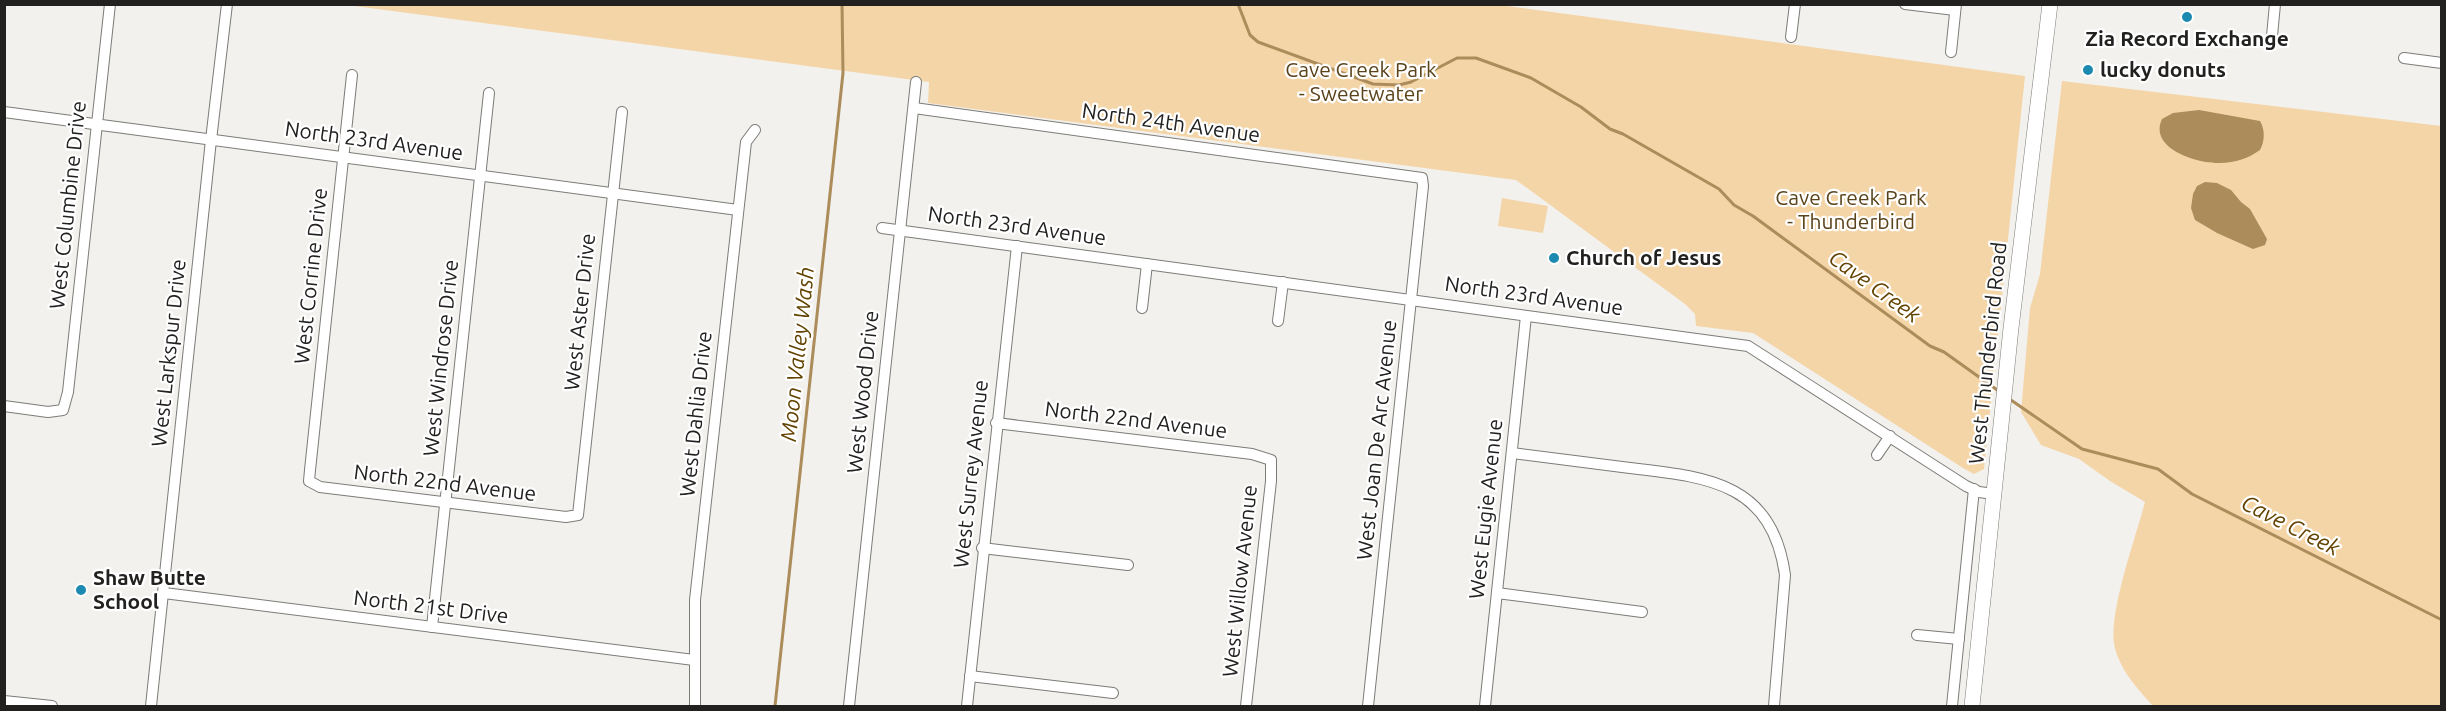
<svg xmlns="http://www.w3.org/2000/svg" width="2446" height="711" viewBox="0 0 2446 711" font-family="Ubuntu,sans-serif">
<rect width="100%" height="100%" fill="#f3f1ed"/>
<g fill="#f4d5a8">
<polygon points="1493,4 2025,76 1984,469 1974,474 1963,468 1753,333 1696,326 1695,314 1685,304 1516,180 928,103 929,82 347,5"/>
<path d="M2062 81 2441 126V706H2153C2137 688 2118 668 2114 643 2109 611 2136 536 2145 502L2110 481 2079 459 2041 445 2021 412 2030 308 2040 274Z"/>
<polygon points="1502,198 1548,206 1543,233 1498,226"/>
</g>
<g fill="#ac8c5a">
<path d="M2199 110 2260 121C2265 129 2265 141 2260 150 2249 158 2235 163 2220 163 2199 164 2148 149 2162 119L2173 113Z"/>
<polygon points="2205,182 2217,183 2231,190 2241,202 2250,209 2267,239 2265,245 2253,249 2217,233 2195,220 2191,208 2193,194 2197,186"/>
</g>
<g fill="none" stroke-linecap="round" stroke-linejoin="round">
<g stroke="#ac8c5a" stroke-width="3">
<polyline points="1238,4 1250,35 1258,42 1373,84 1399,85 1411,82 1457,58 1476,58 1531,78 1581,107 1610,129 1623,134 1719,189 1734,205 1753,216 1930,346 1944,352 2000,392"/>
<polyline points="2008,398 2082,449 2158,469 2192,494 2442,620"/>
<polyline points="775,706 843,73 842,4"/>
</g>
<defs>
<g id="minor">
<polyline points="1905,4 1955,10"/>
<polyline points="2272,36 2275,4"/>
<polyline points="1791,37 1795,4"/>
<polyline points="1951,52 1956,4"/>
<polyline points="2404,58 2442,63"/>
<polyline points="352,75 310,470 309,481 320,487 566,517 578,515 622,112"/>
<polyline points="914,108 1422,178 1423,186 1368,706"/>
<polyline points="4,112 738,210"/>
<polyline points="882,228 1748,346 1966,486 1979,492 1994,494"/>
<polyline points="1142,308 1147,264"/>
<polyline points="1278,321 1283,282"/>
<polyline points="4,406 48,412 63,410 68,392 110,4"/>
<polyline points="996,423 1252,454 1271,460 1271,481 1246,706"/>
<path d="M1512 453C1551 458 1590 463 1630 468 1707 477 1772 482 1785 575L1774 706"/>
<polyline points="1877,455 1890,436"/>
<polyline points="982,548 1128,565"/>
<polyline points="164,593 694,660"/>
<polyline points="1497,593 1642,612"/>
<polyline points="432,627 489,93"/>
<polyline points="1917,635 1959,639"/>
<polyline points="970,676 1113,693"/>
<polyline points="4,701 52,706"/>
<polyline points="151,706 211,140 227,4"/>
<polyline points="695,706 695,600 746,142 755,130"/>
<polyline points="849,706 916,82"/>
<polyline points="967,706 1017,246"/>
<polyline points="1485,706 1526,316"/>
<polyline points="1952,706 1974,489"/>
</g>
<polyline id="secondary" points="1972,706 2011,328 2050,4"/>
</defs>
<use href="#minor" stroke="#7d7b78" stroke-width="12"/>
<use href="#secondary" stroke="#7d7b78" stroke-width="16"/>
<use href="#minor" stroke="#fff" stroke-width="10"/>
<use href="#secondary" stroke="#fff" stroke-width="15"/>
</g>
<g fill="#1c89b0" stroke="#fff" stroke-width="2">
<circle cx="2187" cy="17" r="6"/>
<circle cx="2088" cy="70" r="6"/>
<circle cx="1554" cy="258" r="6"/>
<circle cx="81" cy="590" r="6"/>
</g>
<g text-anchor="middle" stroke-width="4.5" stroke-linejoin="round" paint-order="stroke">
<g font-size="21" font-weight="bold" fill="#222120" stroke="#fff" text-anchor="start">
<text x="2187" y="46" text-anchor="middle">Zia Record Exchange</text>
<text x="2100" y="77">lucky donuts</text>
<text x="1566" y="265">Church of Jesus</text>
<text x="93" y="585">Shaw Butte<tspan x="93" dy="24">School</tspan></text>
</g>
<g font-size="21" fill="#5a431b" stroke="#fff">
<text x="1361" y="77">Cave Creek Park<tspan x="1361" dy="24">- Sweetwater</tspan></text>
<text x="1851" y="205">Cave Creek Park<tspan x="1851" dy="24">- Thunderbird</tspan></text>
</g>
<g font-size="21" fill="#222120" stroke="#fff">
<text transform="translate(1171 123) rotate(8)" y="7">North 24th Avenue</text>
<text transform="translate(374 141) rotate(8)" y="7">North 23rd Avenue</text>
<text transform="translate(68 205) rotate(-84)" y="7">West Columbine Drive</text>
<text transform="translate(1017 226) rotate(8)" y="7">North 23rd Avenue</text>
<text transform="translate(311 276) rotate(-84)" y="7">West Corrine Drive</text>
<text transform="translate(1534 296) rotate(8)" y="7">North 23rd Avenue</text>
<text transform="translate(580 312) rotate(-84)" y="7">West Aster Drive</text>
<text transform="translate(169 353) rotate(-84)" y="7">West Larkspur Drive</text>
<text transform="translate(1988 353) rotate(-84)" y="7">West Thunderbird Road</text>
<text transform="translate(441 358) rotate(-84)" y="7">West Windrose Drive</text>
<text transform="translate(863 392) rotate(-84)" y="7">West Wood Drive</text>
<text transform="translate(696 414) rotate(-84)" y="7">West Dahlia Drive</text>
<text transform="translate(1136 420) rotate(7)" y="7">North 22nd Avenue</text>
<text transform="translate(1377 440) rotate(-84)" y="7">West Joan De Arc Avenue</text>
<text transform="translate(971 474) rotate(-84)" y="7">West Surrey Avenue</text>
<text transform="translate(445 483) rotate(7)" y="7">North 22nd Avenue</text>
<text transform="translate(1486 509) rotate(-84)" y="7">West Eugie Avenue</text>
<text transform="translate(1240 581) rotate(-84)" y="7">West Willow Avenue</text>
<text transform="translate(431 607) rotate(7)" y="7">North 21st Drive</text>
</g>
<g font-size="22" font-style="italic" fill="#634300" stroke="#fff">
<text transform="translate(1875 286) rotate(36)" y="8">Cave Creek</text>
<text transform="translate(797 354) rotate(-84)" y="8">Moon Valley Wash</text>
<text transform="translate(2291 525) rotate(27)" y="8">Cave Creek</text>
</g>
</g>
<rect width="2446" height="711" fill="none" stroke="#222120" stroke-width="12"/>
</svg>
